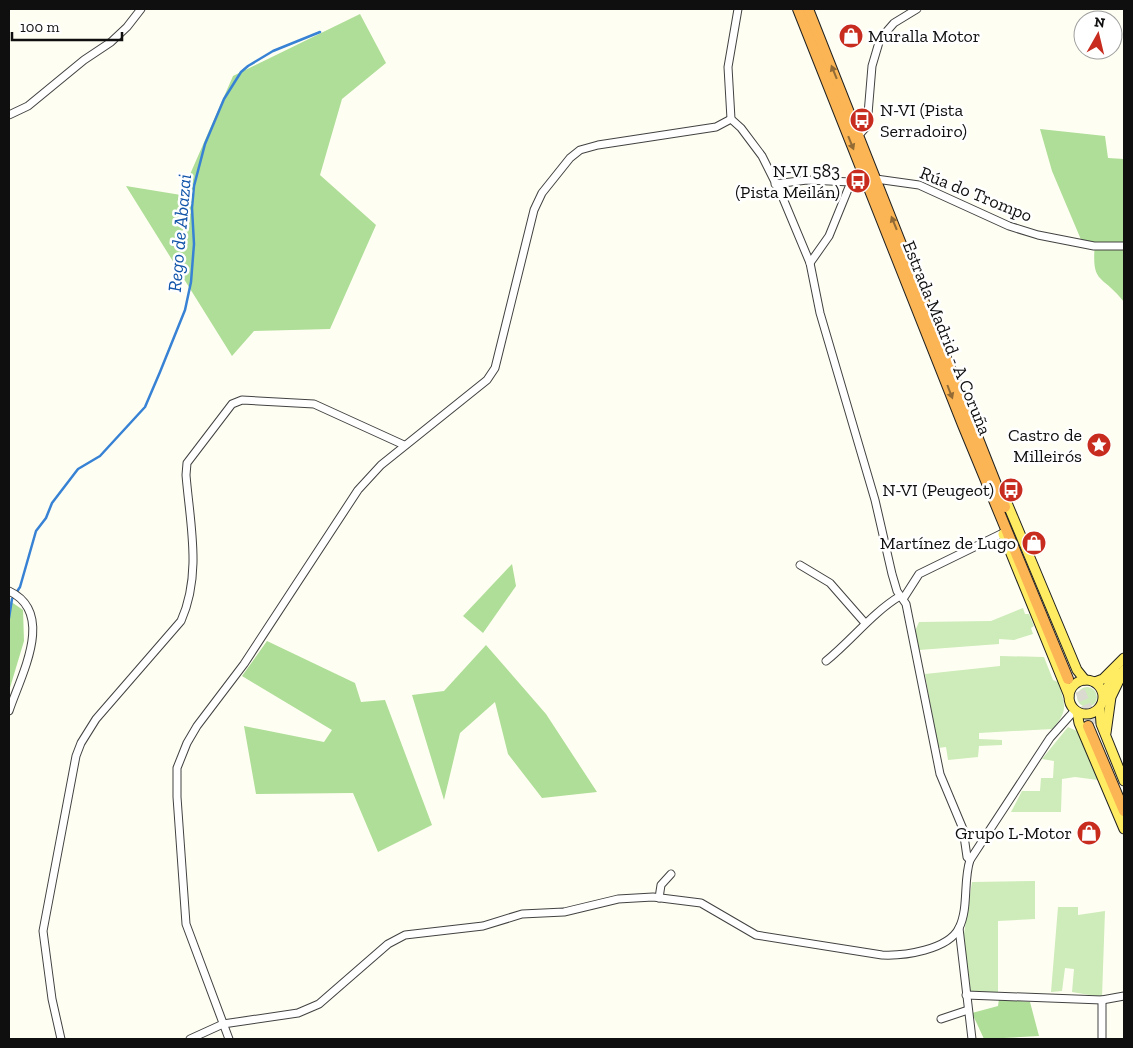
<svg xmlns="http://www.w3.org/2000/svg" width="1133" height="1048" viewBox="0 0 1133 1048" font-family="'Zilla Slab',serif">
<rect width="100%" height="100%" fill="#fffef2"/>
<g fill="#cdecb9">
<polygon points="1023,608 1025,614 1029,614 1034,626 1031,628 1033,634 1014,640 999,639 999,644 919,650 915,631 919,622 991,621"/>
<path d="M1000 656 1044 657 1053 680 1058 682C1065 704 1069 711 1052 729L979 733V739L1002 740V745L979 746 978 757 948 760 946 747 938 748 925 674 1000 666Z"/>
<circle cx="1087" cy="697" r="10"/>
<polygon points="1068,727 1079,732 1098,780 1075,777 1062,779 1061,812 1011,812 1022,791 1040,791 1041,778 1053,778 1054,761 1042,759"/>
<polygon points="1035,881 1035,919 998,921 998,992 968,993 965,990 964,934 972,882"/>
<polygon points="1058,907 1078,907 1078,915 1105,911 1102,997 1072,992 1074,969 1065,968 1062,991 1051,992"/>
</g>
<g fill="#aede97">
<polygon points="360,14 386,63 342,99 320,175 376,225 330,329 254,331 232,356 126,186 181,195 233,76"/>
<path d="M1040 129 1105 136 1108 158 1124 159V302C1102 273 1091 286 1095 243L1082 242 1052 171Z"/>
<polygon points="512,564 516,586 483,633 463,616"/>
<polygon points="10,601 23,610 24,641 9,691"/>
<polygon points="267,641 355,683 361,702 385,700 432,825 378,852 353,793 256,794 244,726 324,742 332,730 242,676"/>
<polygon points="486,645 546,714 597,792 542,798 508,754 495,702 460,733 444,800 412,695 444,691"/>
<polygon points="999,999 1030,1002 1039,1036 984,1039 972,1013 998,1006"/>
</g>
<g fill="none" stroke-linecap="round" stroke-linejoin="round">
<polyline stroke="#3782d4" stroke-width="2.5" points="9,618 12,599 20,587 36,531 46,518 52,503 78,469 100,456 145,407 160,372 185,310 191,282 194,244 192,208 194,186 205,144 224,99 241,72 248,66 273,51 320,32"/>
<polyline stroke="#dbdad0" stroke-width="10" stroke-dasharray="10 5" stroke-linecap="butt" points="1074,677 1094,724"/>
<defs>
<g id="minor">
<polyline points="738,9 728,67 731,119 741,128 762,156 782,196 810,263 820,313 875,500 892,574 897,591 906,604 940,774 963,829 967,857 970,860"/>
<polyline points="9,115 28,106 84,60 111,42 127,27 141,9"/>
<polyline points="859,135 867,126 872,66 880,39 894,23 917,9"/>
<polyline points="876,179 919,185 1009,226 1038,235 1094,246 1124,246"/>
<polyline points="775,184 807,180 851,182"/>
<polyline points="810,263 829,236 851,182 856,175 863,173"/>
<polyline points="800,565 830,583 865,623"/>
<path d="M9 591C56 613 21 675 9 711"/>
<polyline points="903,599 919,574 1003,533"/>
<path d="M826 661C852 640 872 613 900 596"/>
<polyline points="659,898 661,885 671,874"/>
<polyline points="959,928 972,1039"/>
<polyline points="966,995 1102,1000 1124,996"/>
<polyline points="1102,1000 1102,1039"/>
<polyline points="941,1019 968,1010"/>
<path d="M61 1039 52 999 43 931 76 756 81 743 96 719 181 621C202 574 190 524 186 475L187 463 232 404 242 400 314 404 404 445"/>
<path d="M190 1039 223 1024 298 1013 319 1004 388 944 405 935 483 926 522 914 564 912 618 899 653 897 701 903 756 935 882 955C904 956 948 950 959 928 969 908 963 881 970 860L1050 738 1075 710"/>
<polyline points="229,1039 186,924 177,797 177,768 187,743 197,726 244,664 358,490 381,465 487,380 495,368 534,210 542,193 570,158 580,150 598,145 716,127 731,119"/>
</g>
<g id="major">
<polyline points="1005,498 1077,670 1085,680"/>
<polyline points="1003,534 1069,696"/>
<circle cx="1086" cy="697" r="17"/>
<polyline points="1095,682 1103,679 1124,658"/>
<polyline points="1104,695 1111,680 1118,673"/>
<polyline points="1100,709 1101,724 1124,781"/>
<polyline points="1077,712 1079,723 1124,829"/>
<polyline points="1106,733 1111,697 1124,670"/>
</g>
<g id="highway">
<polyline points="798,9 963,425 1068,679"/>
<polyline points="808,9 1005,507"/>
<polyline points="1088,726 1124,811"/>
</g>
</defs>
<use href="#minor" stroke="#424242" stroke-width="9"/>
<use href="#major" stroke="#202020" stroke-width="11"/>
<use href="#highway" stroke="#202020" stroke-width="12"/>
<use href="#minor" stroke="#fff" stroke-width="7"/>
<use href="#major" stroke="#ffec62" stroke-width="9"/>
<use href="#highway" stroke="#fbb554" stroke-width="10"/>
</g>
<defs><path id="oneway-solid" d="M-6-.8H1V-3.2L6.5 0L1 3.2V.8H-6Z" transform="scale(1.25)"/></defs>
<g fill="#916a35">
<use href="#oneway-solid" transform="translate(834 72) rotate(-112)"/>
<use href="#oneway-solid" transform="translate(851 143) rotate(68)"/>
<use href="#oneway-solid" transform="translate(894 223) rotate(-112)"/>
<use href="#oneway-solid" transform="translate(950 392) rotate(69)"/>
</g>
<defs>
<symbol id="shop-disc" viewBox="-11 -11 22 22"><circle r="9.5" fill="#c72c1f" stroke="#fff"/><path d="M-5-2.5h2.3a2.7 3.5 0 0 1 5.4 0H5L5.5 6h-11ZM-1.5-2.5h3a1.5 2.3 0 0 0-3 0Z" fill="#fff"/></symbol>
<symbol id="bus-disc" viewBox="-11 -11 22 22"><circle r="9.5" fill="#c72c1f" stroke="#fff"/><path d="M-5-6H5V4H4V6H2V4H-2V6H-4V4H-5ZM-3.5-4V0h7V-4ZM-3.5 1.2v1.5H-2V1.2ZM2 1.2v1.5H3.5V1.2Z" fill="#fff"/></symbol>
<symbol id="sight-disc" viewBox="-11 -11 22 22"><circle r="9.5" fill="#c72c1f" stroke="#fff"/><path d="M0-6L1.8-2.2L6-1.7L2.9 1.2L3.7 5.4L0 3.3L-3.7 5.4L-2.9 1.2L-6-1.7L-1.8-2.2Z" fill="#fff"/></symbol>
</defs>
<g fill-rule="evenodd">
<use href="#shop-disc" x="837" y="22" width="28" height="28"/>
<use href="#bus-disc" x="848" y="106" width="28" height="28"/>
<use href="#bus-disc" x="844" y="167" width="28" height="28"/>
<use href="#sight-disc" x="1085" y="431" width="28" height="28"/>
<use href="#bus-disc" x="997" y="476" width="28" height="28"/>
<use href="#shop-disc" x="1020" y="529" width="28" height="28"/>
<use href="#shop-disc" x="1075" y="819" width="28" height="28"/>
</g>
<g text-anchor="middle" stroke-width="5" stroke-linejoin="round" paint-order="stroke">
<g font-size="18" fill="#0f0f0f" stroke="#fff" text-anchor="end">
<text x="868" y="42" text-anchor="start">Muralla Motor</text>
<text x="880" y="116" text-anchor="start">N-VI (Pista<tspan x="880" dy="21">Serradoiro)</tspan></text>
<text x="840" y="177">N-VI 583<tspan x="840" dy="21">(Pista Meilán)</tspan></text>
<text x="1082" y="441">Castro de<tspan x="1082" dy="21">Milleirós</tspan></text>
<text x="994" y="496">N-VI (Peugeot)</text>
<text x="1016" y="549">Martínez de Lugo</text>
<text x="1072" y="839">Grupo L-Motor</text>
</g>
<g font-size="18" fill="#0f0f0f" stroke="#fff">
<text transform="translate(976 194) rotate(22)" y="6">Rúa do Trompo</text>
<text transform="translate(947 338) rotate(68)" y="6">Estrada Madrid - A Coruña</text>
</g>
<g font-size="19" font-style="italic" fill="#1154a9" stroke="#fff">
<text transform="translate(179 233) rotate(-85)" y="7">Rego de Abazai</text>
</g>
</g>
<rect width="1133" height="1048" fill="none" stroke="#0f0f0f" stroke-width="20"/>
<g transform="translate(1098 35) rotate(8)"><circle r="24" fill="#ffffff" stroke="#9f9f9f"/>
<path d="M0-4L9 19L0 12L-9 19Z" fill="#c72c1f"/>
<text y="-8" font-size="14" font-weight="bold" text-anchor="middle" fill="#0f0f0f">N</text>
</g>
<path d="M12 32v8h110v-8" fill="none" stroke="#0f0f0f" stroke-width="2.5"/>
<text x="20" y="32" font-size="15" fill="#0f0f0f" stroke="#ffffff" stroke-width="4" paint-order="stroke">100 m</text>
</svg>
